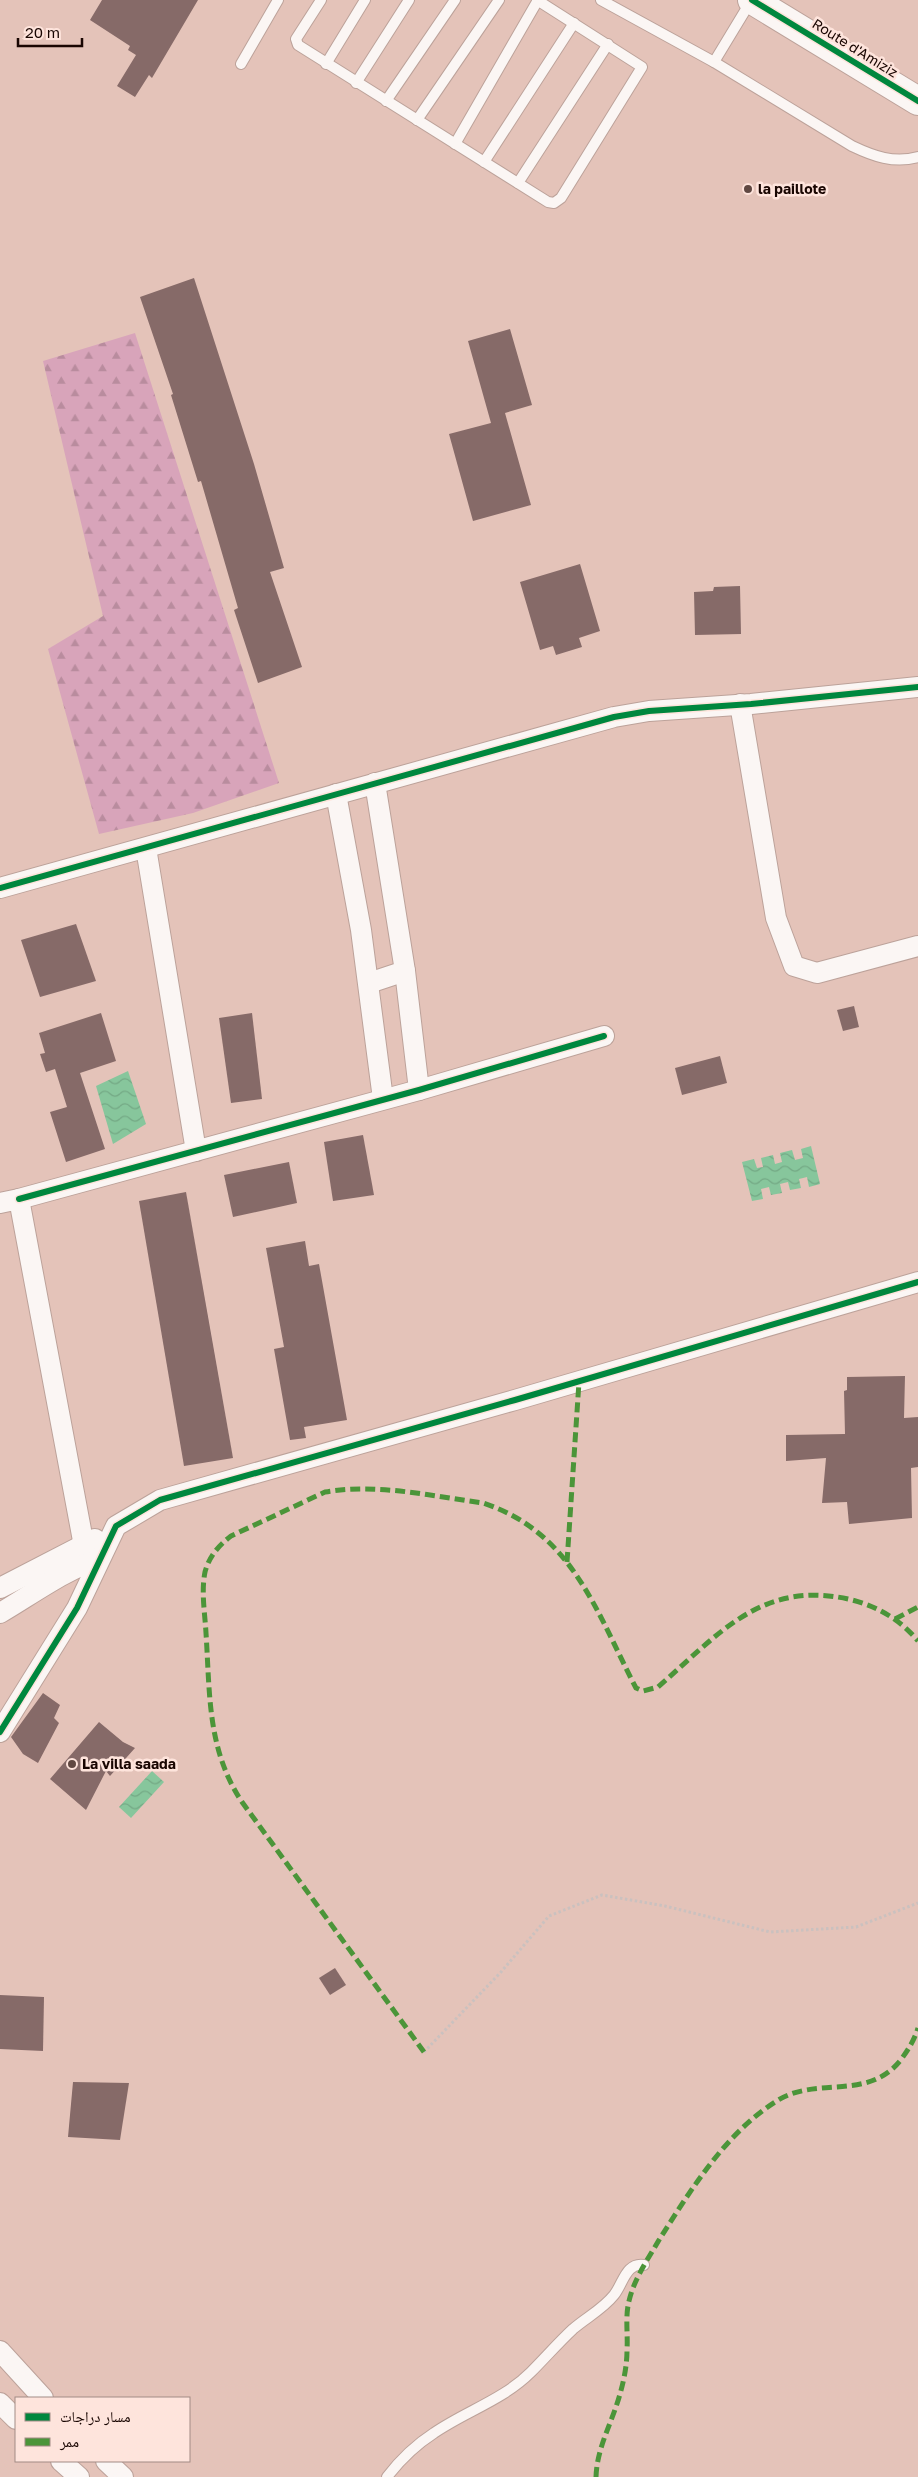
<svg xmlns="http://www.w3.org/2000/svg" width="918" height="2477" viewBox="0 0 918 2477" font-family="'Golos Text','Noto Naskh Arabic',sans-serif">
<defs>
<pattern id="forest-firs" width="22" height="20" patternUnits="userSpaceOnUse" patternTransform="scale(1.25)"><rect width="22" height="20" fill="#d8a4ba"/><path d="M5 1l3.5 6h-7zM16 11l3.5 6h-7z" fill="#b98c9e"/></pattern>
<pattern id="water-waves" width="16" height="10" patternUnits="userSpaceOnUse" patternTransform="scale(1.25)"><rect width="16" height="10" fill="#87c69c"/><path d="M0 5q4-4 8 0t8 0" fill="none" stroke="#74a985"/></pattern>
</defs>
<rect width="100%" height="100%" fill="#e4c3b9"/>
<polygon fill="url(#forest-firs)" points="135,333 279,783 193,813 99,834 48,649 103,616 43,361"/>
<g fill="url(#water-waves)">
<polygon points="128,1071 146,1124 113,1144 96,1086"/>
<polygon points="811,1146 820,1184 809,1187 807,1177 799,1179 801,1188 790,1190 788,1182 780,1184 782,1193 771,1195 769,1187 761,1189 763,1199 752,1201 742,1162 754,1159 757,1168 763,1167 761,1158 773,1155 775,1164 782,1162 780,1153 792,1150 795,1160 803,1158 801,1149"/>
<polygon points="152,1771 164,1782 131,1818 119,1807"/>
</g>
<g fill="#866a68">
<polygon points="102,0 198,0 152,78 149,75 135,97 117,86 136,55 128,50 130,46 90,20"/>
<polygon points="194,278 254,464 284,568 270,572 302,667 258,683 234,610 238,608 201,481 198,482 171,395 173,394 140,297"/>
<polygon points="510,329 532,405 505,413 531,505 473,521 449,434 491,423 468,341"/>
<polygon points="580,564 600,631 579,638 582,647 556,655 553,646 540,650 520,582"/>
<polygon points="740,586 741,634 695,635 694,592 713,591 714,587"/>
<polygon points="76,924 96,981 40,997 21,940"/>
<polygon points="854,1006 859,1027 843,1031 837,1010"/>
<polygon points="101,1013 116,1061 80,1073 105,1149 66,1162 50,1112 67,1107 55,1069 46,1072 40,1054 45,1053 39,1033"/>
<polygon points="252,1013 262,1099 231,1103 219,1018"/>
<polygon points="720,1056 727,1083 682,1095 675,1068"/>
<polygon points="363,1135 374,1195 333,1201 324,1142"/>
<polygon points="289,1162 297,1203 233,1217 224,1175"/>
<polygon points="186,1192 233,1458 184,1466 139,1201"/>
<polygon points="305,1241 309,1266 319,1264 347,1420 304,1427 306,1438 290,1440 274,1349 284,1347 266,1248"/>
<polygon points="905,1376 904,1418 918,1417 918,1467 911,1468 912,1518 849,1524 847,1502 822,1503 826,1458 786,1461 786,1435 845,1434 844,1391 847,1390 847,1377"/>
<polygon points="43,1693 60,1705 54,1718 59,1723 38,1763 23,1754 11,1737"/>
<polygon points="99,1722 123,1742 135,1748 110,1776 106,1771 86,1810 50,1779"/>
<polygon points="335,1968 346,1985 330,1995 319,1978"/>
<polygon points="0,1995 44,1997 43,2051 0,2049"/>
<polygon points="73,2082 129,2083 120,2140 68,2137"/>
</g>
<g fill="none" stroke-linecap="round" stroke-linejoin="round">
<defs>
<g id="service">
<polyline points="321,0 296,39 298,45 548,202 554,203 561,198 642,67 537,0"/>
<path d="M601 0 714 62 852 146C873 156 894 164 918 157"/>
<polyline points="714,62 751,1"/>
<polyline points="241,64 278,0"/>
<polyline points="326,64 365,0"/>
<polyline points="356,83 409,0"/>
<polyline points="386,101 455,0"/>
<polyline points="417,120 499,0"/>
<polyline points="455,144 538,0"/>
<polyline points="484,162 574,23"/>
<polyline points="518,183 608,44"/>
<path d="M387 2477C400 2460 417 2444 434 2433 466 2411 503 2400 531 2372 545 2358 558 2343 573 2329 587 2317 603 2309 614 2295 623 2284 626 2262 644 2265"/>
</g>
<g id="minor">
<polyline points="740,704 776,918 794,966 817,973 918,946"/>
<polyline points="375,783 405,971 419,1090"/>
<polyline points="336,794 361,930 383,1099"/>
<polyline points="146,848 196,1151"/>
<polyline points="0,888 614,717 649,711 751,704 918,687"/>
<polyline points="369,983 405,971"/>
<polyline points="19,1199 419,1090 604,1036"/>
<polyline points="0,1203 19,1199 87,1562"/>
<polyline points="0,1588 95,1539"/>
<path d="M0 1613C28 1597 70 1566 99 1560"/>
<polyline points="0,1732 77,1608 116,1526 160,1500 515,1400 918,1282"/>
<polyline points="0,2351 43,2398"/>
<polyline points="0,2403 16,2419"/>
<polyline points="61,2461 79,2477"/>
<polyline points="106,2461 123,2477"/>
</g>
<polyline id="primary" points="752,0 918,101"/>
</defs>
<use href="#service" stroke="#bca29a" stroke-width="12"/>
<use href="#minor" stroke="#bca29a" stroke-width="22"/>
<use href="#primary" stroke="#bca29a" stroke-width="30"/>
<polyline stroke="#cac1bf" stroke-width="3" stroke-dasharray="2.5 2.5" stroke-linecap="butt" points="424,2052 501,1972 549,1916 602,1895 665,1906 770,1932 856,1927 918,1903"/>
<use href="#service" stroke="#fbf6f4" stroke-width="10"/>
<use href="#minor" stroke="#fbf6f4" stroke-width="20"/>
<use href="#primary" stroke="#fbf6f4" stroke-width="28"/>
<g stroke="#4b9539" stroke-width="5" stroke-dasharray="10 5" stroke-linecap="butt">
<polyline points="567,1562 579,1382"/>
<polyline points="895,1619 918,1607"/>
<path d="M424 2052 242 1802C207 1749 210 1694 206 1633 205 1614 201 1592 205 1572 209 1557 218 1546 231 1536L325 1492C377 1483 431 1496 483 1503 572 1532 596 1611 636 1688L643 1691 658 1687C718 1635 761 1580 848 1599 875 1605 900 1619 918 1641"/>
<path d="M596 2477C597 2447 612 2423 620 2394 624 2380 627 2365 627 2350 628 2333 625 2317 629 2301 634 2279 648 2259 659 2240 690 2191 725 2134 775 2102 815 2075 866 2102 900 2061 908 2050 914 2041 918 2028"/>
</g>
<defs>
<g id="cycleway">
<polyline points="752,0 918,101"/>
<polyline points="0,888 614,717 649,711 751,704 918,687"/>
<polyline points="19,1199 419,1090 604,1036"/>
<polyline points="0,1732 77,1608 116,1526 160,1500 515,1400 918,1282"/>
</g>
</defs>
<use href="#cycleway" stroke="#fee4dc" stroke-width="9"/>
<use href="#cycleway" stroke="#00873e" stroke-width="6"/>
</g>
<g fill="#604842" stroke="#fee4dc" stroke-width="2">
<circle cx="748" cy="189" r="5"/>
<circle cx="72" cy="1764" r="5"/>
</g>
<g text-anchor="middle" stroke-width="5" stroke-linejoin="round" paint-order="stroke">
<g font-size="14" fill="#190602" stroke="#fee4dc">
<text transform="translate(855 48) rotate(32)" y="5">Route d'Amiziz</text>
</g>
<g font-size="14" font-weight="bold" fill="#190602" stroke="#fee4dc" text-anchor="start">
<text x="758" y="194">la paillote</text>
<text x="82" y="1769">La villa saada</text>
</g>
</g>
<rect x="15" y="2397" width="175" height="65" fill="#fee4dc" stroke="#a28b85"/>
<rect x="25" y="2413" width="25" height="8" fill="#00873e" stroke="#a28b85"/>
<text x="60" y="2422" font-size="15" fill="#190602">مسار دراجات</text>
<rect x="25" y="2438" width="25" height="8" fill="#4b9539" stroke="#a28b85"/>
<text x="60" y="2447" font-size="15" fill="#190602">ممر</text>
<path d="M18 38v8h64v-8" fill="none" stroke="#190602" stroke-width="2.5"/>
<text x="25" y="38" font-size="15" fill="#190602" stroke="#fee4dc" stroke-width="4" paint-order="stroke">20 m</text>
</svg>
